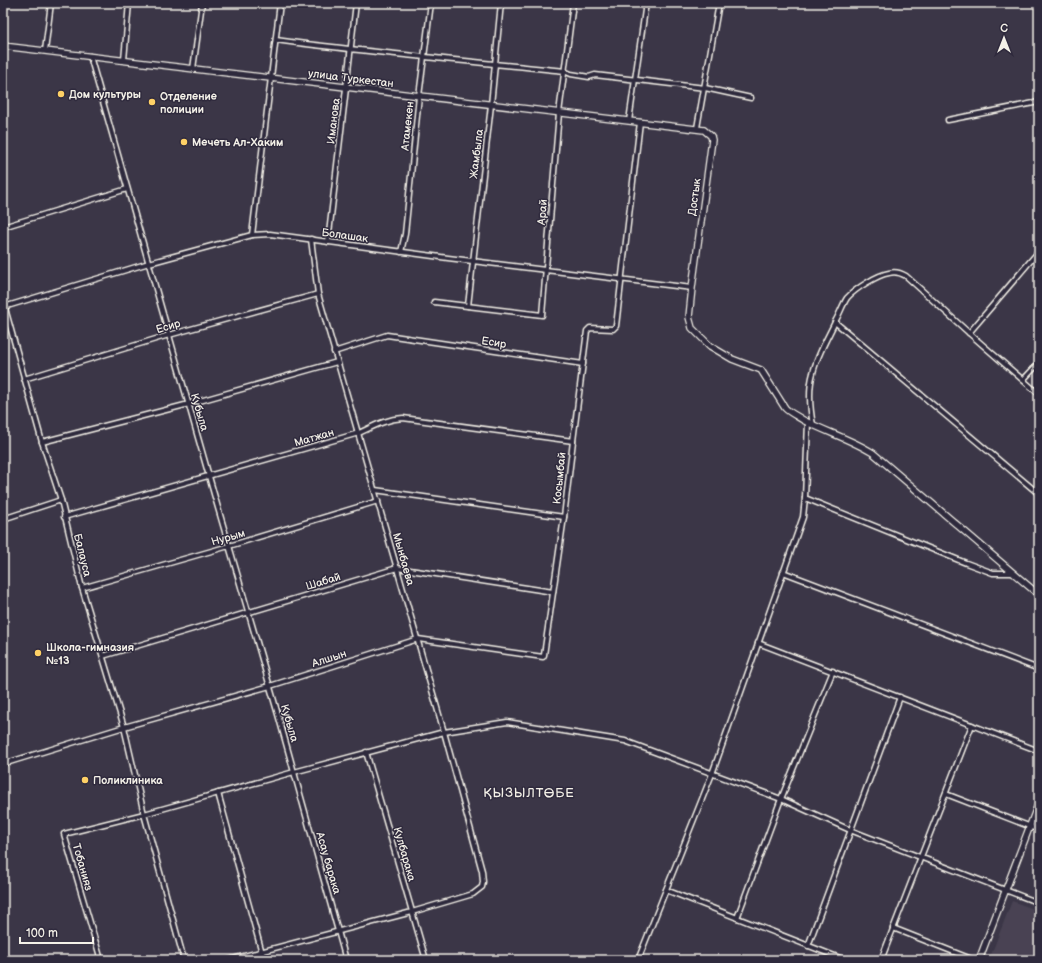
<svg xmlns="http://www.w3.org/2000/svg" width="1042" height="963" viewBox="0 0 1042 963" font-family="'Balsamiq Sans',sans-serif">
<rect width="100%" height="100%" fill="#3b3647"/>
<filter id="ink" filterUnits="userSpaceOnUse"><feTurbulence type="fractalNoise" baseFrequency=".025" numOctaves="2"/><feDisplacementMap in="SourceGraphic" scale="8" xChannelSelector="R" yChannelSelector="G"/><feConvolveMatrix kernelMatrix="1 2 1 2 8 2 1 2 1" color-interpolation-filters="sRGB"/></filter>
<g filter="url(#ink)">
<polygon fill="#484352" points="1012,901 1039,911 1039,960 989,960"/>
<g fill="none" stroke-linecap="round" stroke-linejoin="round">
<defs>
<g id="street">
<polyline points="703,3 719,5"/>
<path d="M276 40C372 53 468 61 564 71L571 74 589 77 595 75 705 88 751 98"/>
<polyline points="45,51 51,3"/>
<polyline points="90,56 214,494 279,718 346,960"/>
<polyline points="124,60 129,3"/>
<polyline points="193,69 202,3"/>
<polyline points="948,120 1039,102"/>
<polyline points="629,121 646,3"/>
<polyline points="697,128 719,3"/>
<polyline points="3,227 127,189"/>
<polyline points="252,235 280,3"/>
<polyline points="328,242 356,3"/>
<polyline points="401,252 405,234 419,96 431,3"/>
<polyline points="3,301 42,442 61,500 82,588 124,727 144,814 184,960"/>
<polyline points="434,302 542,315 559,113 573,3"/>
<polyline points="468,306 491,105 501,3"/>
<polyline points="4,307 149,263 252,235 270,234 448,258 692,288"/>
<polyline points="835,322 1039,494"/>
<polyline points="969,333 1039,251"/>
<polyline points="334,352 387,335 583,364"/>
<polyline points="24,379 169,335 318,294"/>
<polyline points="1023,380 1039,363"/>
<polyline points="808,422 805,498 966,563 993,573 1012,573"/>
<path d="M813 425C810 409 808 390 813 373 817 355 828 337 836 320 840 313 843 304 847 298 855 289 877 275 889 273 895 271 901 273 906 276L969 333 1039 394"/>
<polyline points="42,442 189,404 337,362"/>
<polyline points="375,490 564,517"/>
<path d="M64 517 359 433C374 426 386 419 403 418L573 441"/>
<polyline points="3,519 61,500"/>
<polyline points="783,572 1039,669"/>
<polyline points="82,588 229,546 378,501"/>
<polyline points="758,643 1039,751"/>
<polyline points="103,656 397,568 553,592"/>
<polyline points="366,752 426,960"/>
<polyline points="3,764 124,727 270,686 418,639 543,657 544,655 564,517 573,441 587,331 590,328 613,329 616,326 640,122"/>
<polyline points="218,793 264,960"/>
<polyline points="946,794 1039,830"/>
<polyline points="666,890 845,960"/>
<polyline points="737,918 781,799 833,671"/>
<polyline points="893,928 974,960"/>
<polyline points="808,946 900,697"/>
<polyline points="101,960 64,834 144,814 294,772 444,732 507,722 625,741 781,799 850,830 1039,903"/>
<polyline points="229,960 412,912 473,894 482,887 483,882 482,871 444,732 318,294 311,239"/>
<polyline points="638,960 712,774 803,517 805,498"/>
<polyline points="881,960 972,725"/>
</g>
<g id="secondary">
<path d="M3 46 704 130 711 136 712 140 692 288 689 317 692 328 710 346 732 359 761 370 785 408C790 413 797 416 803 420 826 432 851 439 873 453L1039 595"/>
<polyline points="979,960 1039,802"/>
</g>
</defs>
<use href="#street" stroke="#f4f1e8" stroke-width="7"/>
<use href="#secondary" stroke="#f4f1e8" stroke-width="8"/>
<use href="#street" stroke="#2f2a3d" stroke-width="4"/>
<use href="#secondary" stroke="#2f2a3d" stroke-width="5.5"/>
</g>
</g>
<g fill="#ffd166" stroke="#2f2a3d" stroke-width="1.5">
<circle cx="61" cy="94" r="4"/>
<circle cx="152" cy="102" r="4"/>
<circle cx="184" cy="142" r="4"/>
<circle cx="38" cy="653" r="4"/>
<circle cx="85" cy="780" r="4"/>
</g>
<g text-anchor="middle" stroke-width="3" stroke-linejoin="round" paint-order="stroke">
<g font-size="11" fill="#f4f1e8" stroke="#2f2a3d">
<text transform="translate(351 78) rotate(7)" y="4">улица Туркестан</text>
<text transform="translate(333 121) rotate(-83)" y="4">Иманова</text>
<text transform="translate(407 126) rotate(-84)" y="4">Атамекен</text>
<text transform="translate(476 154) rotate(-83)" y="4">Жамбыла</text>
<text transform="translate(694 197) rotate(-82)" y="4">Достык</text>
<text transform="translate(542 212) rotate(-85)" y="4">Арай</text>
<text transform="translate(345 235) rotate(8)" y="4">Болашак</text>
<text transform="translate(168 326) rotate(-16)" y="4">Есир</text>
<text transform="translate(494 342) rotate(9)" y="4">Есир</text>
<text transform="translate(200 412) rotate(74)" y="4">Кубыла</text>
<text transform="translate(314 437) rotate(-16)" y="4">Матжан</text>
<text transform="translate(559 478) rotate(-84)" y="4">Косымбай</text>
<text transform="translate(228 537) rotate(-16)" y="4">Нурым</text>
<text transform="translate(83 555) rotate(76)" y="4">Балауса</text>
<text transform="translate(404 559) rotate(74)" y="4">Мынбаева</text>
<text transform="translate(323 581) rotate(-17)" y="4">Шабай</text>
<text transform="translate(329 658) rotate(-18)" y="4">Алшын</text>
<text transform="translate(290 723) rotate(74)" y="4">Кубыла</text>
<text transform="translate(405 854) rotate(74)" y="4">Кулбарака</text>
<text transform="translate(329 863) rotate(74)" y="4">Асау барака</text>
<text transform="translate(83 867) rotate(74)" y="4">Тобанияз</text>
</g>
<g font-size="11" font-weight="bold" fill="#f4f1e8" stroke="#2f2a3d" text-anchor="start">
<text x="69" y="98">Дом культуры</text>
<text x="160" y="100">Отделение<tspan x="160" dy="13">полиции</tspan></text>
<text x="192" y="146">Мечеть Ал-Хаким</text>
<text x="46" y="651">Школа-гимназия<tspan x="46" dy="13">№13</tspan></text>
<text x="93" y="784">Поликлиника</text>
</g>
<g font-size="13" letter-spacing="1" fill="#f4f1e8" stroke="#2f2a3d">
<text x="529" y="797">ҚЫЗЫЛТӨБЕ</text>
</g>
</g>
<rect width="1042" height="963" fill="none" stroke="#2f2a3d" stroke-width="16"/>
<rect x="8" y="8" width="1026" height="947" fill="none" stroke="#f4f1e8" stroke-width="1.5" filter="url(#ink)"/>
<g transform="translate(1004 38)" stroke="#2f2a3d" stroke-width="3" paint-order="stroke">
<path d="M0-3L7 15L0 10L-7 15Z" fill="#f4f1e8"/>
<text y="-6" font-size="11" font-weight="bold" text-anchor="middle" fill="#f4f1e8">С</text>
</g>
<path d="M20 937v6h73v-6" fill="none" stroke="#f4f1e8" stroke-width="2"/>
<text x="26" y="937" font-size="12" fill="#f4f1e8" stroke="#2f2a3d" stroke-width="3" paint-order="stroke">100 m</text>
</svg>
